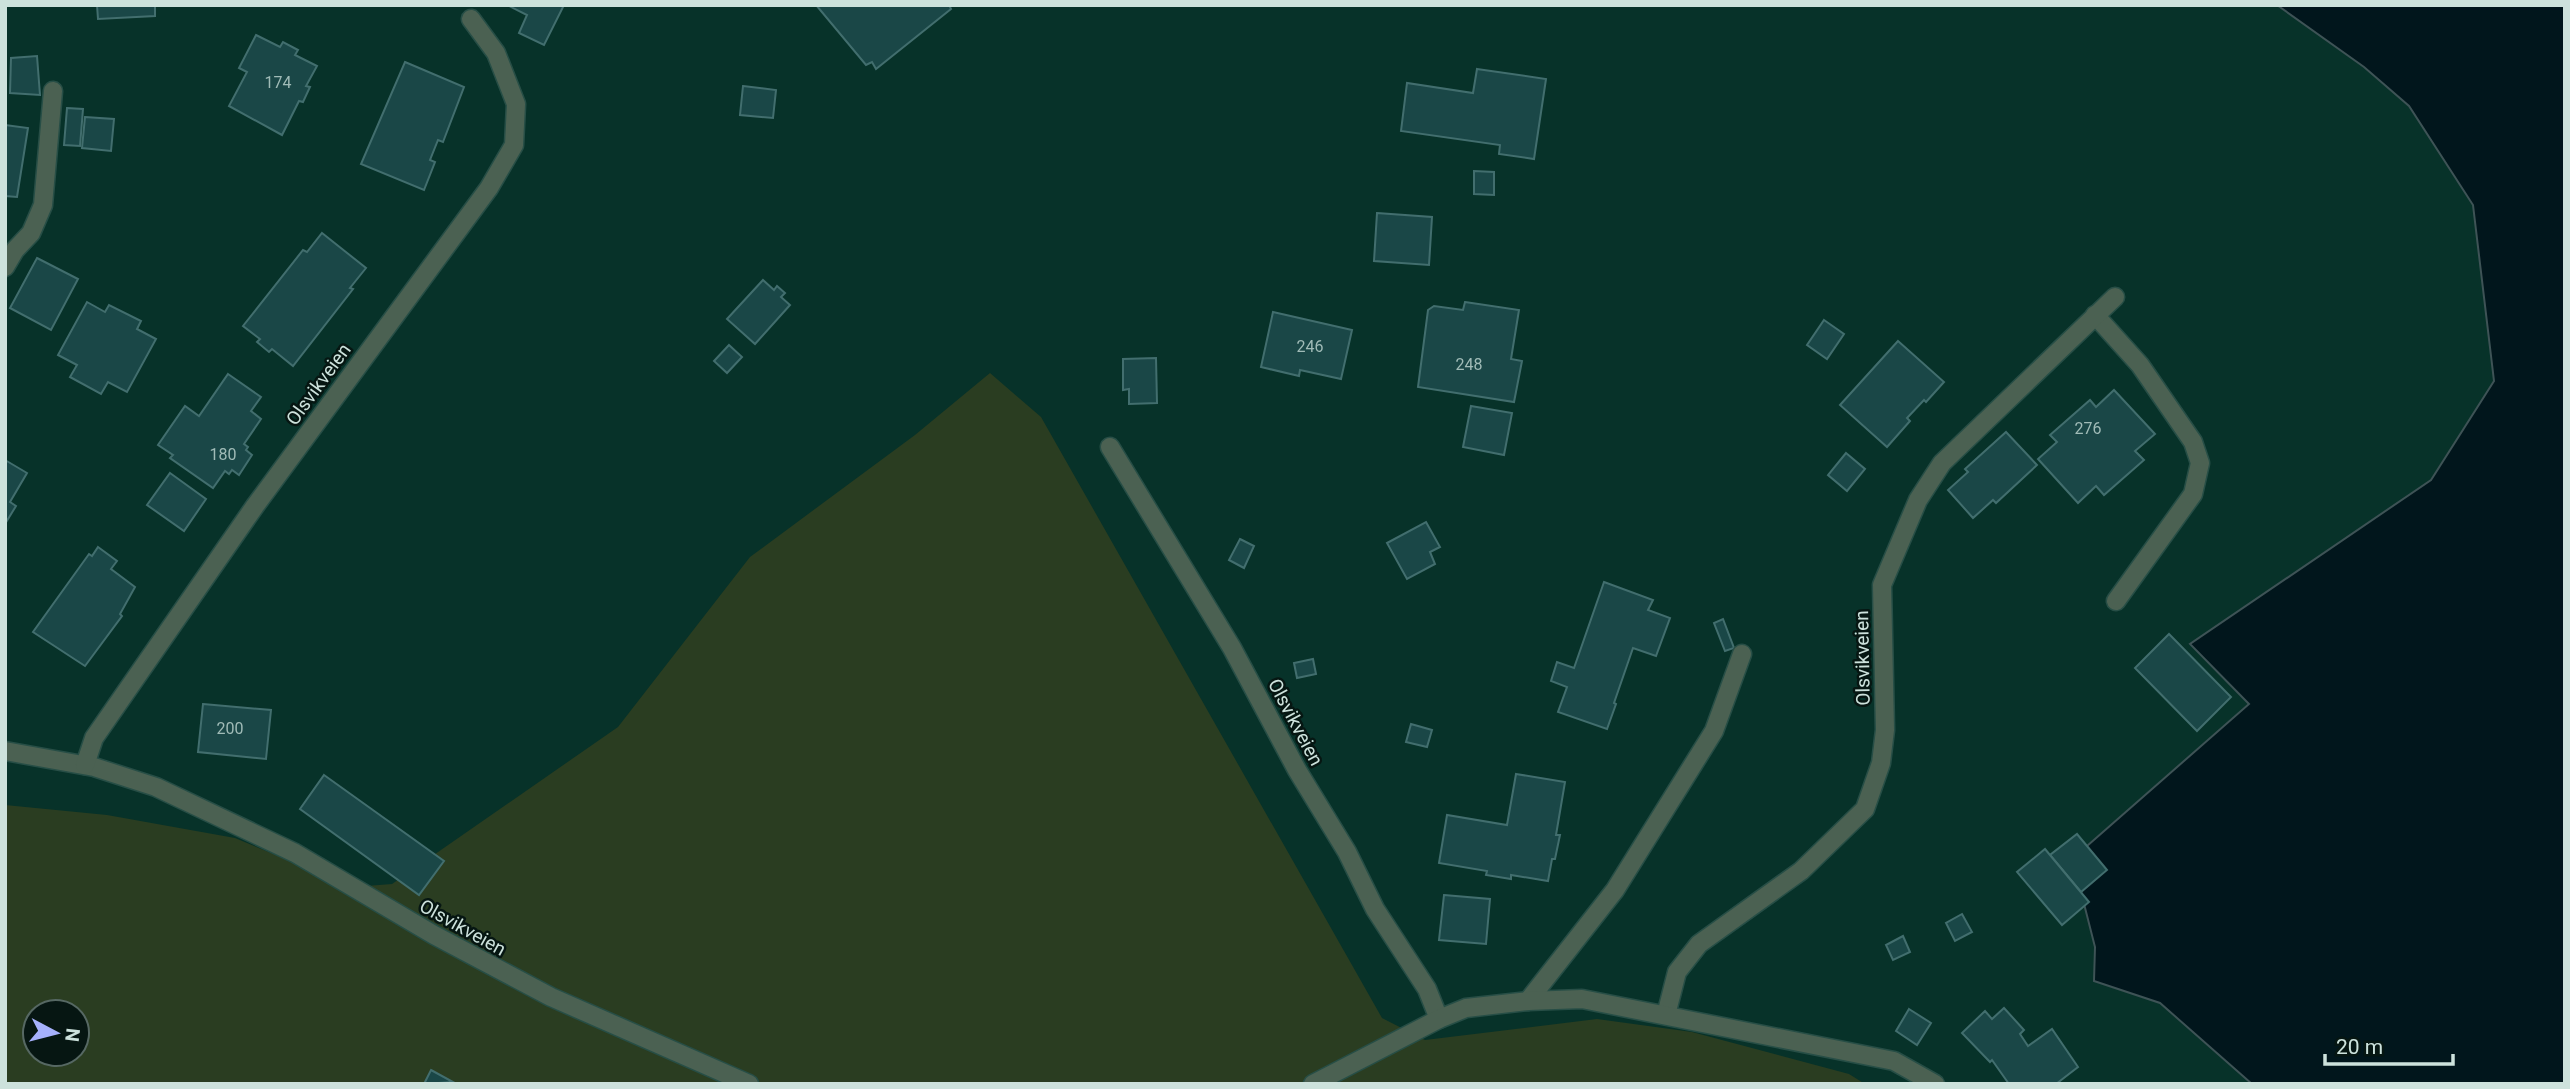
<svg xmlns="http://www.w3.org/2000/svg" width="2570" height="1089" viewBox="0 0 2570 1089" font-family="Roboto,sans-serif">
<rect width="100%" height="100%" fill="#073229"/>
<path fill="#2a3d21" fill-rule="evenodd" d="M990 373 1041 417 1382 1018 1425 1040 1597 1019 1692 1032 1849 1074 1865 1084H5V805L107 815 235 838 353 887 392 884 618 727 750 557 915 435ZM35 1012H77V1054H35Z"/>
<polygon fill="#01161c" stroke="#3e5356" stroke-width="2" points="2277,5 2565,5 2565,1084 2252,1084 2160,1003 2094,981 2095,947 2081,892 2087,846 2249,704 2190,644 2431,480 2494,381 2473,205 2409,106 2364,67"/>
<g fill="#1a4747" stroke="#426e6e" stroke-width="2">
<polygon points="97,5 155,5 155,16 98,19"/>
<polygon points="507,5 564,5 544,45 519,33 527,15"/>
<polygon points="816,5 949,5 951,9 876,69 872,62 866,65"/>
<polygon points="256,35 280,47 283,42 298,50 295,55 317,66 306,86 310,87 303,102 299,101 282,135 229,106 247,72 239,68"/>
<polygon points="37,56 40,95 10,93 11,58"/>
<polygon points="405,62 464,87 443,142 438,140 430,160 435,162 424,190 361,164"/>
<polygon points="1477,69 1546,79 1534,159 1499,154 1500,145 1401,131 1407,83 1473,93"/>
<polygon points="743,86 776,90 773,118 740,115"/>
<polygon points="67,108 83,109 80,146 64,145"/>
<polygon points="85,117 114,119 111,151 82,148"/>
<polygon points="5,125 28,128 17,197 5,196"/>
<polygon points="1474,171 1494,172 1494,195 1474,194"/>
<polygon points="1377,213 1432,217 1429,265 1374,261"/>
<polygon points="322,233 366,268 350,288 353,289 293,366 272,349 269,352 257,342 260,339 243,326 303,250 307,252"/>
<polygon points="37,258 78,279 51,330 10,308"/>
<polygon points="763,280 774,290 777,286 785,293 781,297 790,305 755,344 727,319"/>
<polygon points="87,302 105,312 109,305 141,321 137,329 156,339 127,392 108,382 101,394 70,377 77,365 58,355"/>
<polygon points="1465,302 1519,310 1511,359 1522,361 1514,402 1418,387 1428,310 1434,306 1463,310"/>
<polygon points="1273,312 1352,330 1341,379 1300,370 1299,376 1261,367"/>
<polygon points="1824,320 1844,334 1827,359 1807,345"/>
<polygon points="1898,341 1944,382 1926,402 1924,400 1907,418 1910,421 1887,447 1840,405"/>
<polygon points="729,345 742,357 727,373 714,361"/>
<polygon points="1156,358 1157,403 1129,404 1129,389 1123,390 1123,359"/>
<polygon points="228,374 261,397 251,411 261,419 244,444 248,447 246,450 252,455 239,475 232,470 229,474 225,471 213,488 170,458 173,455 158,445 185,406 199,416"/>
<polygon points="2114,390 2155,434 2135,451 2144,460 2104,495 2096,486 2078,503 2038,459 2057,442 2050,435 2090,400 2096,407"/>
<polygon points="1471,406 1512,413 1504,455 1463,447"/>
<polygon points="2006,432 2037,465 1996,503 1993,500 1973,518 1948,490 1968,472 1965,469"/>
<polygon points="1846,453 1865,469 1847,491 1828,475"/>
<polygon points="5,460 27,473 10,502 16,506 5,524"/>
<polygon points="170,473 206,499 184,531 147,505"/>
<polygon points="1426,522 1440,547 1430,552 1435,564 1407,579 1387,543"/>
<polygon points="1240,539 1254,546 1244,568 1229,560"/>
<polygon points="98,547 117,561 111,569 135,587 120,614 122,616 85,666 33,632 89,554 92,556"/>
<polygon points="1604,582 1653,600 1648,610 1670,618 1656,656 1633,648 1614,703 1616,704 1607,729 1558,712 1567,687 1551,681 1557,662 1574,668"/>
<polygon points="1723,619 1734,648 1725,651 1714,623"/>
<polygon points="2169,634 2231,697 2197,731 2135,668"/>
<polygon points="1313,659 1316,674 1297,678 1294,663"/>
<polygon points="203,704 271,710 266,759 198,752"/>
<polygon points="1411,724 1432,730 1427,747 1406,742"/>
<polygon points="1516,774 1565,782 1556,835 1560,835 1555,859 1552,859 1548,881 1511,875 1511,879 1486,875 1487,871 1439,863 1447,815 1507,825"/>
<polygon points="324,775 444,861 419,895 300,809"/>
<polygon points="2077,834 2107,870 2081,892 2050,855"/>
<polygon points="2045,849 2089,902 2062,925 2017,872"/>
<polygon points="1444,895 1490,899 1486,944 1439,940"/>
<polygon points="1962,914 1972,932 1955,941 1946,923"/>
<polygon points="1903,936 1910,952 1893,960 1886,945"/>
<polygon points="2004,1008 2024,1030 2020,1034 2028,1046 2052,1029 2078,1067 2056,1084 2009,1084 1992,1060 1990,1062 1962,1033 1985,1011 1992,1019"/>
<polygon points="1909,1009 1931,1023 1917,1045 1896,1031"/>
<polygon points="431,1070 453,1082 424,1084"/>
</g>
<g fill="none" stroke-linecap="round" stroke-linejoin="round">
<defs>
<polyline id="service" points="2095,315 2140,365 2193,442 2200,463 2193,494 2116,601"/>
<g id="minor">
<polyline points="5,267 15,250 31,233 43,205 53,91"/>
<polyline points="1110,447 1232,648 1297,770 1347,852 1375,909 1427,989 1439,1019"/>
<polyline points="5,751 94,767 156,787 295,853 434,935 551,997 749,1084"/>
<polyline points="85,765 94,738 255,506 489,188 514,145 516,104 496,53 471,19"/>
<polyline points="1528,1001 1615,890 1714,731 1742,654"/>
<polyline points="1666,1015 1677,972 1699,944 1801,871 1865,809 1881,763 1885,730 1882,585 1918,500 1942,463 2115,297"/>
<polyline points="1313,1084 1439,1019 1466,1008 1528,1001 1582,999 1894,1061 1935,1084"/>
</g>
</defs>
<use href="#service" stroke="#274e46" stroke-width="21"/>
<use href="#minor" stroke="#274e46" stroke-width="21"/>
<use href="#service" stroke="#4b6152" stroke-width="18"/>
<use href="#minor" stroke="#4b6152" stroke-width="18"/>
</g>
<g text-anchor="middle" stroke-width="5" stroke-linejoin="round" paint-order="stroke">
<g font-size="16" fill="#a0bbb7">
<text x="278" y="88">174</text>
<text x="1310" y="352">246</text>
<text x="1469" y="370">248</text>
<text x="2088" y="434">276</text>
<text x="223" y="460">180</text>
<text x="230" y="734">200</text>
</g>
<g font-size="19" fill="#cde2dc" stroke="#061612">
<text transform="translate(318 384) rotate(-54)" y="7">Olsvikveien</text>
<text transform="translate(1862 658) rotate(-91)" y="7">Olsvikveien</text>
<text transform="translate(1296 722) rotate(62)" y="7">Olsvikveien</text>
<text transform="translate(463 927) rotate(29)" y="7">Olsvikveien</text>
</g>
</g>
<rect width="2570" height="1089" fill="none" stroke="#cde2dc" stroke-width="14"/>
<g transform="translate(56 1033) rotate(97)"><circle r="33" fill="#061612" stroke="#566863" stroke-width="2"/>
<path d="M0-5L12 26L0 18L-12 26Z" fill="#a6b1fc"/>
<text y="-10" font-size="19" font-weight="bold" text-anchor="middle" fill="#cde2dc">N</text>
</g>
<path d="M2325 1054v10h128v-10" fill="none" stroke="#cde2dc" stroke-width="3.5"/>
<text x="2336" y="1054" font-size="21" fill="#cde2dc" stroke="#061612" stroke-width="5" paint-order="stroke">20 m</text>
</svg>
